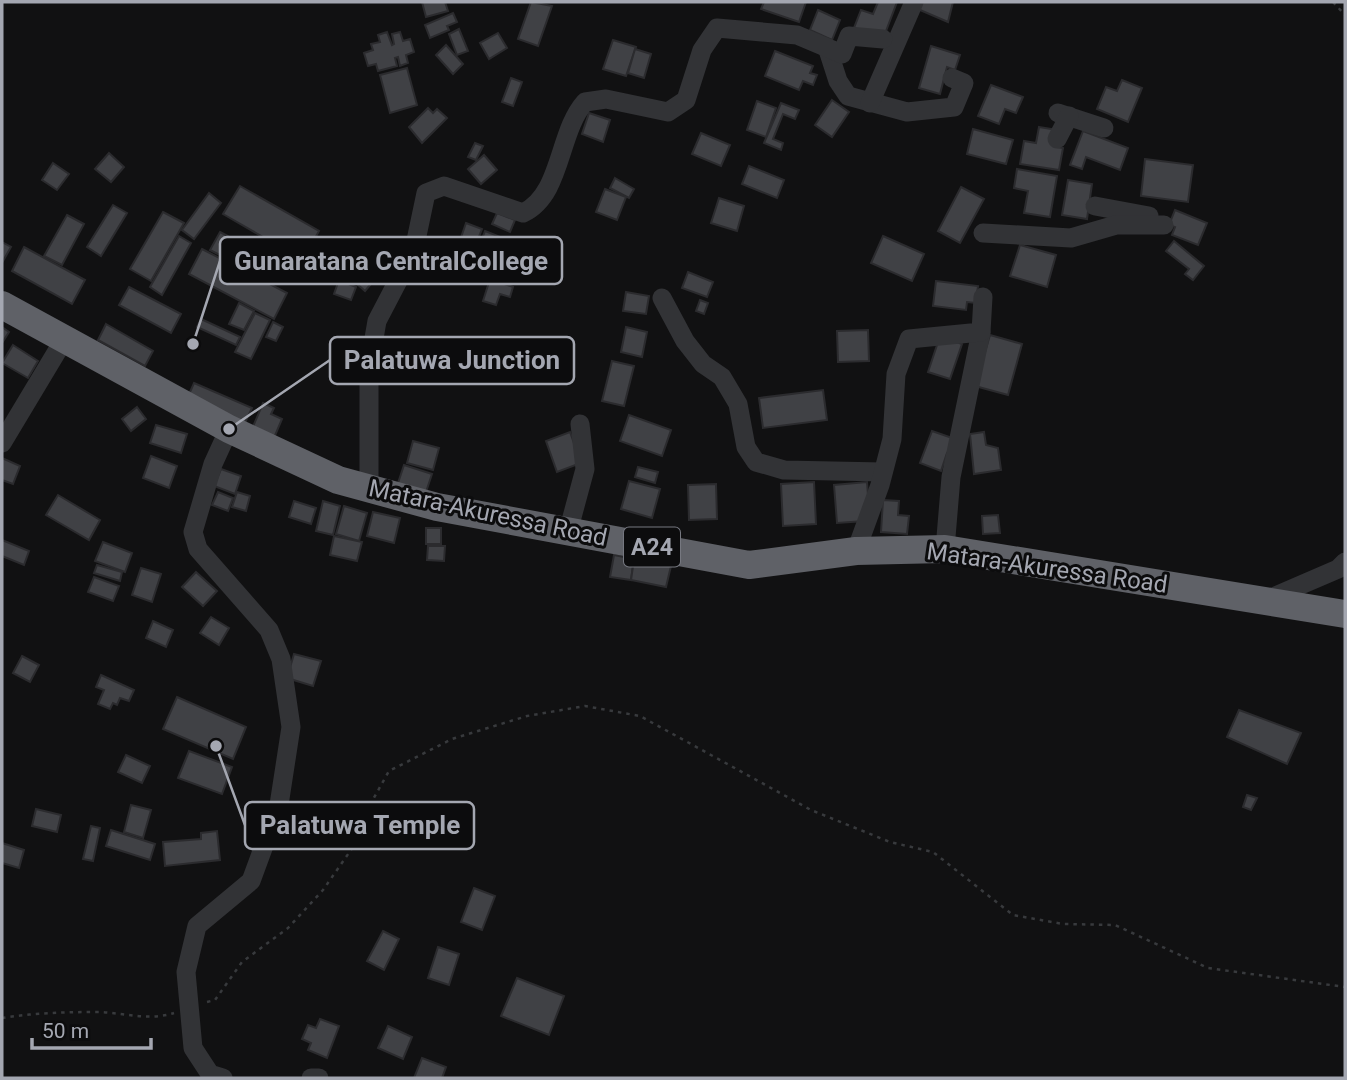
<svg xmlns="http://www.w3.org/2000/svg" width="1347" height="1080" viewBox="0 0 1347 1080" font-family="Roboto,sans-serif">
<rect width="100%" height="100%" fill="#111112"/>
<g fill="#404145" stroke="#2b2b2e" stroke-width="2">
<polygon points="422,2 445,2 448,11 426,17"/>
<polygon points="531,2 552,6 538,46 518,39"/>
<polygon points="764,2 806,2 799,22 761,9"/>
<polygon points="878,2 897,2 883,39 854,28 861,10 873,14"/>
<polygon points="918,2 953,2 948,22 920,10"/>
<polygon points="818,10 840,20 832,40 810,30"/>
<polygon points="453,13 457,22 447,26 449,30 430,38 425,25"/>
<polygon points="459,29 468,51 457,55 449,34"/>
<polygon points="387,32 392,45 394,44 392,34 400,32 403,41 410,39 414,52 406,55 408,63 400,66 398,57 395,58 397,66 378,71 376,64 368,66 364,53 373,50 371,44 380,42 378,35"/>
<polygon points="498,33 507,48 489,59 480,43"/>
<polygon points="613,40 636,47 626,76 603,69"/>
<polygon points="446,45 463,64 453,74 436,55"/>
<polygon points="931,46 960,55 955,70 947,67 940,94 919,88"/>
<polygon points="635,49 651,54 644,78 628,73"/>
<polygon points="775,51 813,66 810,73 817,75 813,85 803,81 799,90 765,76"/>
<polygon points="407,68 417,105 390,113 380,75"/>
<polygon points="511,78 522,82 513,106 502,102"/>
<polygon points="1122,80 1142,88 1128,122 1097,109 1106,87 1117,91"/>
<polygon points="991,85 1023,97 1016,113 1005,109 999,124 978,116"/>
<polygon points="832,100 849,112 832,137 815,125"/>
<polygon points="757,101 776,108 766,137 747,130"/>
<polygon points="781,103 799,110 795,119 783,114 773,139 783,143 781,150 764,143"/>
<polygon points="428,108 433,113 437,109 447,118 422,143 409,127"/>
<polygon points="589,113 610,120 603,142 582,134"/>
<polygon points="1039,127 1058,130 1056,147 1063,148 1059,170 1020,164 1024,141 1036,143"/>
<polygon points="973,129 1013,140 1006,164 967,154"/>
<polygon points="1083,131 1128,148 1120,170 1086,157 1082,169 1070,165"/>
<polygon points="701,133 730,145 721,166 692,154"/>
<polygon points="475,143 483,146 476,160 468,157"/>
<polygon points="109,153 124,167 111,182 95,169"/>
<polygon points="484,155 497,170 481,184 468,169"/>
<polygon points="1145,159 1193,165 1188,202 1141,196"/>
<polygon points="53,163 69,174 57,190 42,180"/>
<polygon points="749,166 784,180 777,198 742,184"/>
<polygon points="1017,169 1057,176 1050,217 1024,213 1028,191 1014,188"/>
<polygon points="615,178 634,189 629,198 610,188"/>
<polygon points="1068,180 1092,184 1087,219 1062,215"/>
<polygon points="240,186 319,231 303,260 223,214"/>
<polygon points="961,187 984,199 960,243 938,231"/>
<polygon points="605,189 626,197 617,220 596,212"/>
<polygon points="209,193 221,203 194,239 182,230"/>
<polygon points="719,198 744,206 737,231 711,223"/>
<polygon points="113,205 127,213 101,256 87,247"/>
<polygon points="1175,210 1207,223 1198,245 1172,235 1175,227 1169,225"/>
<polygon points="163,212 184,223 151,281 130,269"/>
<polygon points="497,213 515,220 510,232 492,224"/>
<polygon points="67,215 84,224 62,265 44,256"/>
<polygon points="466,223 482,229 472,254 457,249"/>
<polygon points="485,231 508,240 499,264 476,255"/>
<polygon points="220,232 262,254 253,272 210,250"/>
<polygon points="179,236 191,243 162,295 150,287"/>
<polygon points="883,236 924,254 912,281 871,263"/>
<polygon points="1174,241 1204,266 1193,280 1185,274 1189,269 1166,251"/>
<polygon points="2,242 11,247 3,261 2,260"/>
<polygon points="1020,245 1056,255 1047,287 1010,276"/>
<polygon points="24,247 85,280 72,304 12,271"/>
<polygon points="202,249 287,293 274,319 189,274"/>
<polygon points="367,250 386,266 365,291 347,275"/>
<polygon points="688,272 713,282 707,297 682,288"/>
<polygon points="490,279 513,287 510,297 500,294 496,305 483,301"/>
<polygon points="339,280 356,287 351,300 334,294"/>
<polygon points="936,281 978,286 976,303 967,302 966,310 933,306"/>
<polygon points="129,287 181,314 171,333 119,305"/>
<polygon points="626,292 649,296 646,314 623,311"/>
<polygon points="700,300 708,303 704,314 696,311"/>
<polygon points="239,303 254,311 244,330 229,324"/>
<polygon points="255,313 270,320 251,359 235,352"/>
<polygon points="201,319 240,337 236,345 197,327"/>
<polygon points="273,322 283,327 276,341 266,337"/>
<polygon points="106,324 153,351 145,366 98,340"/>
<polygon points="2,327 9,332 2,343"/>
<polygon points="626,327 647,332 642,357 621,352"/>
<polygon points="868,330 869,361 838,362 837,331"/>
<polygon points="990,335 1022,344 1008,395 975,386"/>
<polygon points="940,336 962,344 950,379 928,372"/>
<polygon points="13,345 38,361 28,378 2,363"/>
<polygon points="612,361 634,366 624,406 602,401"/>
<polygon points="194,383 252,408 243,427 186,401"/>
<polygon points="823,390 827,420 763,428 759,398"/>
<polygon points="263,403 274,408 271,414 282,419 274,438 252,429"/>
<polygon points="137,407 146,419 131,431 122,419"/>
<polygon points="629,415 671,430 662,456 620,441"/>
<polygon points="156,425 187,434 181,453 150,443"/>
<polygon points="932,431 958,440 947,453 941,471 920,463"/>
<polygon points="570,432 581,463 557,472 546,441"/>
<polygon points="984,432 986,445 998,448 1001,470 974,474 970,434"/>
<polygon points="413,441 439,448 433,470 407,463"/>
<polygon points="151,456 177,466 169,488 143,478"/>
<polygon points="2,458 20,466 13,484 2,480"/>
<polygon points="404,465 432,474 424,498 396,489"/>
<polygon points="638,467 658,472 655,483 635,477"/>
<polygon points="221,469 241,476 235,494 214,486"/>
<polygon points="629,481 660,489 652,518 621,509"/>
<polygon points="814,482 816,524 783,526 781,484"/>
<polygon points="867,482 869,508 865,521 837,523 834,485"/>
<polygon points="716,484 717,519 689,520 688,485"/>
<polygon points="218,492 233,498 228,511 212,505"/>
<polygon points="237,492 250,496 246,511 232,507"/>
<polygon points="58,495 100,520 89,540 46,515"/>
<polygon points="883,500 899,501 898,515 909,516 907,534 881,532"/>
<polygon points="294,501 316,508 311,524 289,517"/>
<polygon points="323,501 340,506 333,535 316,531"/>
<polygon points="344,506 367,513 359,541 336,534"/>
<polygon points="373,512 400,518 394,543 367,536"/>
<polygon points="998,515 1000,533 983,534 982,516"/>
<rect x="426" y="528" width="15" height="16"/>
<polygon points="334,536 362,542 357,561 330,555"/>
<polygon points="2,540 29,551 24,565 2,556"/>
<polygon points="103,542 132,553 125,572 95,561"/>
<polygon points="428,546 445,546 444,561 427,560"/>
<polygon points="614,555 634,559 631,580 610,577"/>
<polygon points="634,559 671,566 666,587 631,580"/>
<polygon points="97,565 122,572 120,581 94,573"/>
<polygon points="141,568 161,574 152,602 132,595"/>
<polygon points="196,572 217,591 203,606 182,587"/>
<polygon points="94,577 119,586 113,601 88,592"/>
<polygon points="211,617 229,628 219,645 200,633"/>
<polygon points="153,621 173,630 166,647 146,638"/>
<polygon points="294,654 321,661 313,686 287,678"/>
<polygon points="22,656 39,665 30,682 13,673"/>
<polygon points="101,675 134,690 129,701 120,698 117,705 113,703 110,709 98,704 104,690 96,687"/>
<polygon points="177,697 246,727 233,759 163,729"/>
<polygon points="1239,710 1301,733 1287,764 1227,737"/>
<polygon points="189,751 232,767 222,794 178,778"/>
<polygon points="126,755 150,766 142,783 118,772"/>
<polygon points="1247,795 1257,798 1251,810 1243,807"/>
<polygon points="131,805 151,810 143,838 124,832"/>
<polygon points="36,809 61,815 57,832 32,826"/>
<polygon points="91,826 100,828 93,861 83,859"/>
<polygon points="111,830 155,844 150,860 106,846"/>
<polygon points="217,831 220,860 165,866 163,842 201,839 201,833"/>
<polygon points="2,843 24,850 19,868 2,863"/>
<polygon points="474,888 495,896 482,930 461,922"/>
<polygon points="383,931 399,939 384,970 367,961"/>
<polygon points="438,947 459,954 449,985 428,978"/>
<polygon points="517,978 564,996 549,1035 501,1016"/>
<polygon points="320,1019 339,1026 327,1058 308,1050 311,1043 302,1039 308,1025 316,1028"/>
<polygon points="388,1026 412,1037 403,1059 378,1048"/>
<polygon points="422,1058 446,1067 442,1078 414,1078"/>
</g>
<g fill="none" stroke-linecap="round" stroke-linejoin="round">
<g stroke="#383a3d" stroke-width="2.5" stroke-dasharray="3.5 5" stroke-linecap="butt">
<polyline points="1333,2 1345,15"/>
<polyline points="207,1002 215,1000 242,962 288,928 323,890 367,827 366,812 389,771 452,739 527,716 585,706 640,716 811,810 890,842 933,852 1013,915 1063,924 1115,925 1208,968 1345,987"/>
<path d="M2 1018C34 1013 66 1012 99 1012 125 1013 148 1021 174 1013"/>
</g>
<g stroke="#323336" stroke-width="19">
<polyline points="828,50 838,81 848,96 907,112 954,107 964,83 952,78"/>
<polyline points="870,103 914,2"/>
<polyline points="1058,113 1104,128"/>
<polyline points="1057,139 1069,116"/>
<polyline points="1095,206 1149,216"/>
<polyline points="983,233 1071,238 1116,225 1164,225"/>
<polyline points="662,298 685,341 703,364 722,377 738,404 746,447 756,462 784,470 883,472"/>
<polyline points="2,443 65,338"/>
<path d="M369 489V367L377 321 414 250 426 193 444 186 523 213C562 195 558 132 585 102L606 99 668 112 686 100 702 50 717 28 797 35 842 54 849 36 883 39"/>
<polyline points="568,532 585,469 580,424"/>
<polyline points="945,549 951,477 981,332"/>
<polyline points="856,551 880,485 892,439 896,374 909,339 981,332 983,297"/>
<polyline points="1266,600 1338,569 1345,562"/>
<polyline points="223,1078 210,1074 193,1048 186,972 197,926 251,881 279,805 291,727 281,659 269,630 198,549 193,532 213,464 229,429"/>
<polyline points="311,1078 319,1078"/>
</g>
<polyline stroke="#5f6167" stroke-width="28" points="2,305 229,429 338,480 437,507 749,565 856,551 945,549 1345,614"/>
</g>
<g text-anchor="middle" stroke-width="6" stroke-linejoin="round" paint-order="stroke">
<rect fill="#0c0c0d" stroke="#767880" stroke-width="2" x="624" y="527.5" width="56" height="39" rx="5"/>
<g font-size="23" font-weight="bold" fill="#a4a7b1">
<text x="652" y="555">A24</text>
</g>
<g font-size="24" fill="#a4a7b1" stroke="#0c0c0d">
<text transform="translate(488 513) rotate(12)" y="8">Matara-Akuressa Road</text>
<text transform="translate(1047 568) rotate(8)" y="8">Matara-Akuressa Road</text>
</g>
</g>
<path fill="none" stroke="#a4a7b1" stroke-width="2.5" d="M193 344L220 261M229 429L330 360M216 746L245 825"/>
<g fill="#a4a7b1" stroke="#0c0c0d" stroke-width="2.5">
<circle cx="193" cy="344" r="7"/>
<circle cx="229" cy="429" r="7"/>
<circle cx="216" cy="746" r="7"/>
</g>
<g fill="#0c0c0d" stroke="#a4a7b1" stroke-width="2.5">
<rect x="220" y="237" width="342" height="47" rx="7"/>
<rect x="330" y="337" width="244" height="47" rx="7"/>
<rect x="245" y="802" width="229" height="47" rx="7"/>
</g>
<g font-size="26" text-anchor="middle" font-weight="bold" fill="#a4a7b1">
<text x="391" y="270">Gunaratana CentralCollege</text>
<text x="452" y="369">Palatuwa Junction</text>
<text x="360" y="834">Palatuwa Temple</text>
</g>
<rect width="1347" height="1080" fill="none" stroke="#a4a7b1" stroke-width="7"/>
<path d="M32 1038v10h119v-10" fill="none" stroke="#a4a7b1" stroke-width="3.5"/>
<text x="42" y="1038" font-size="21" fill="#a4a7b1" stroke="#0c0c0d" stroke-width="5" paint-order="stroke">50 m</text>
</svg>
